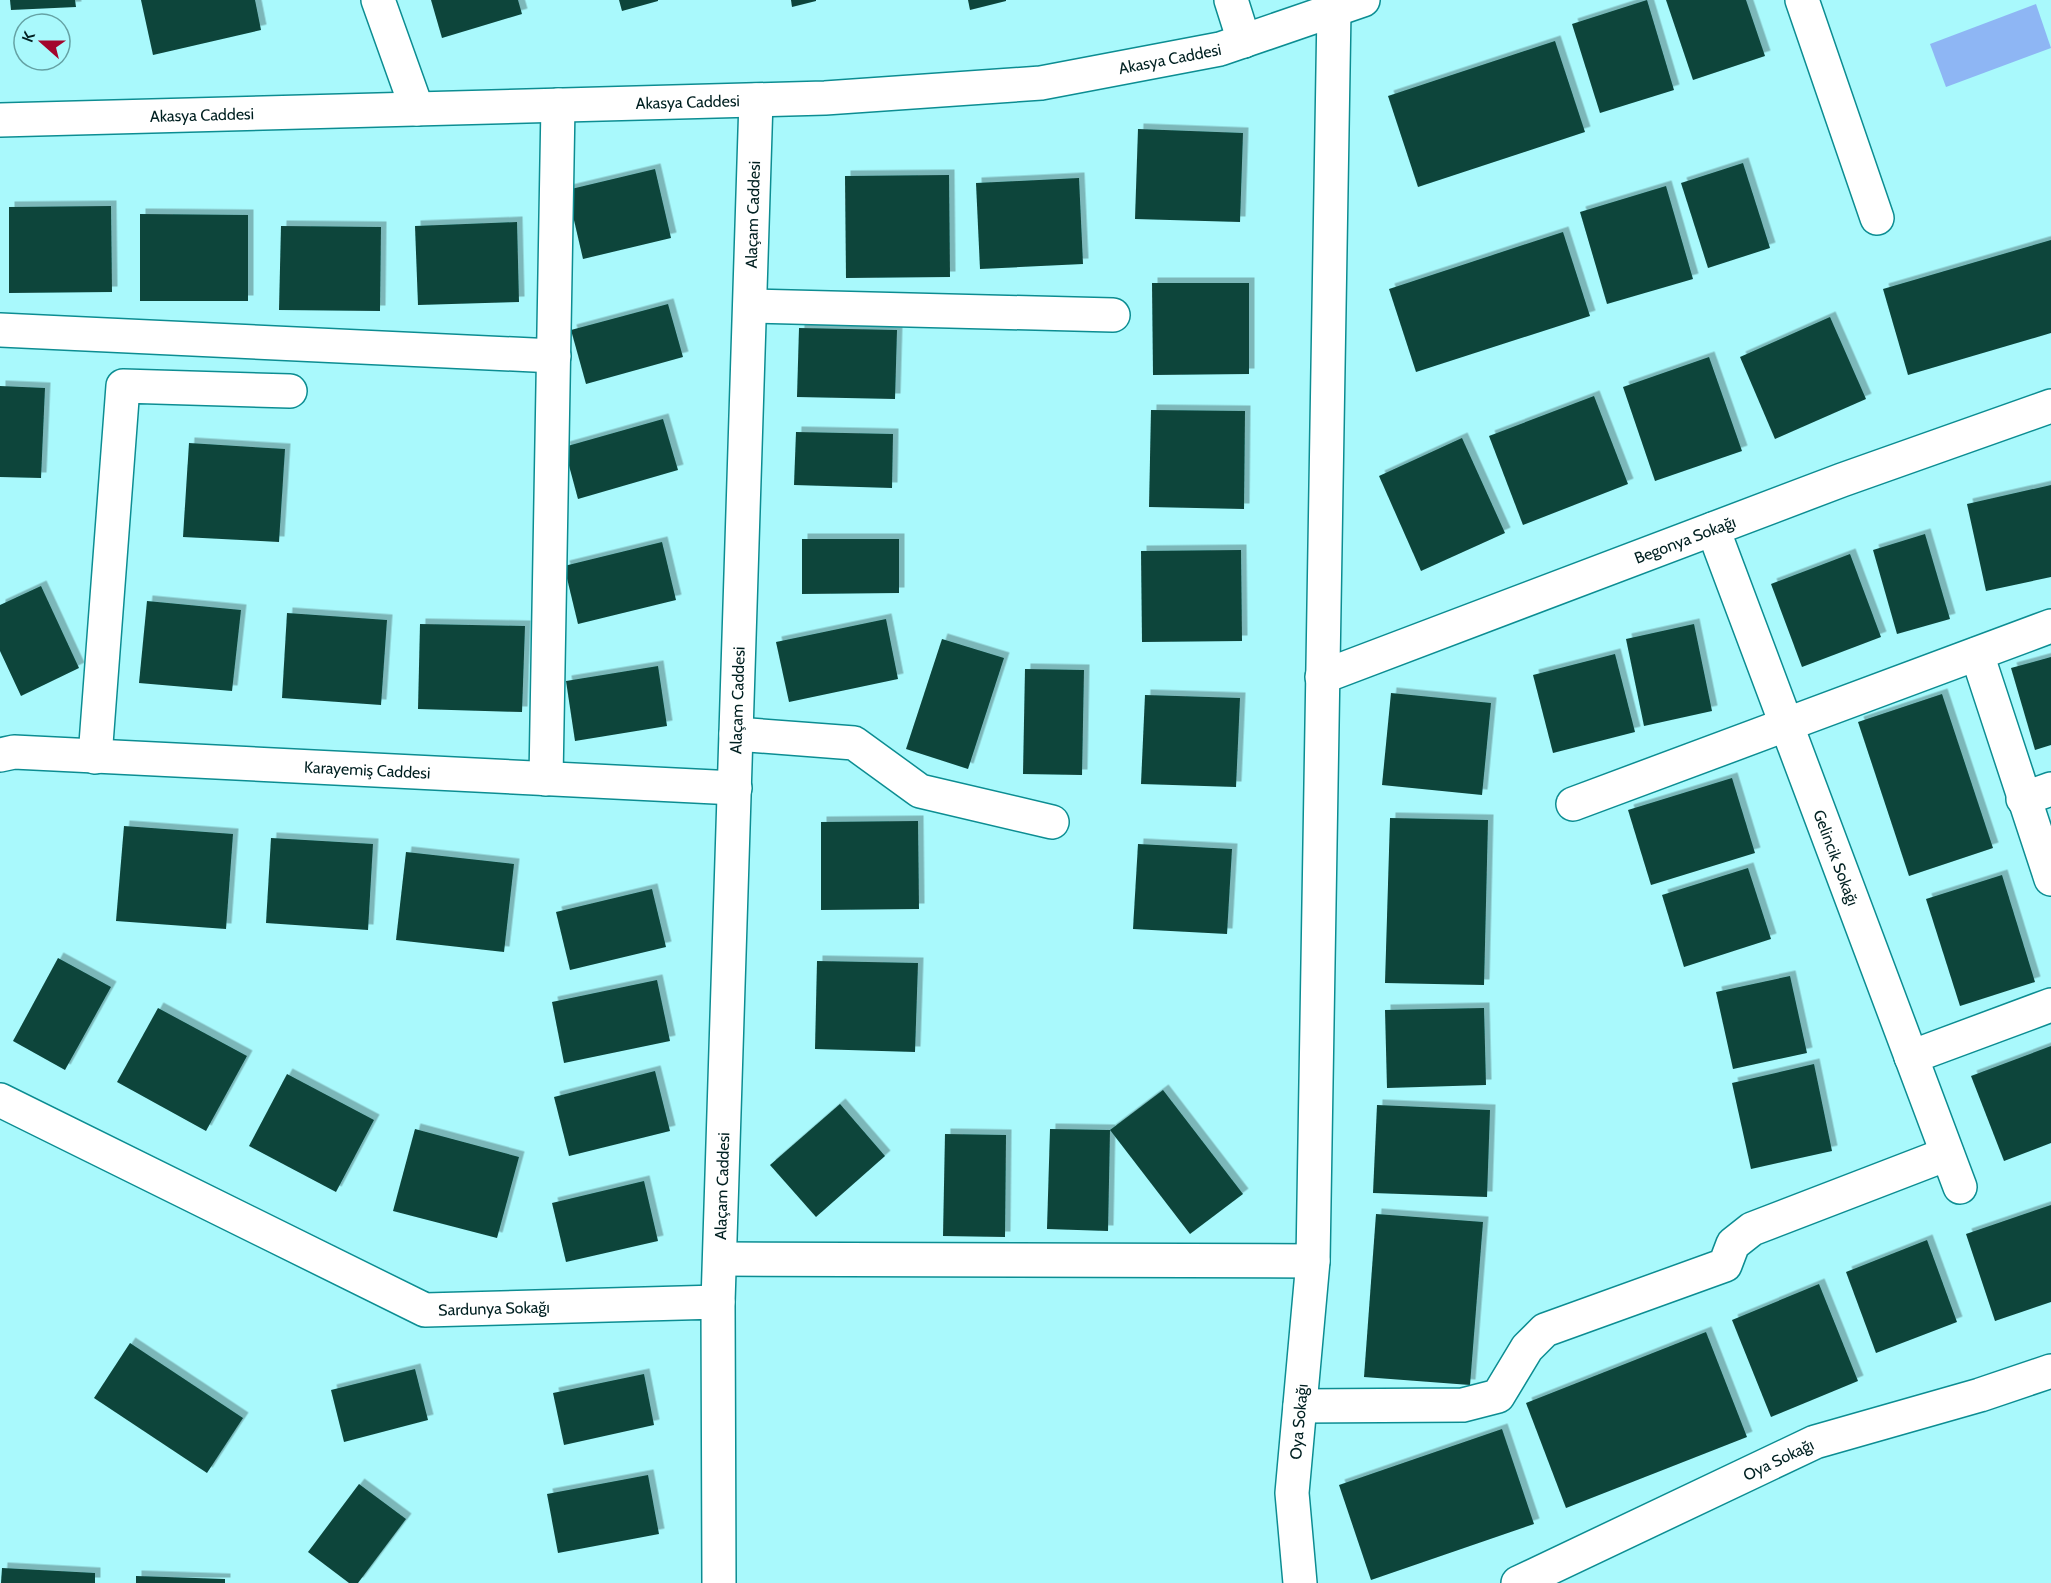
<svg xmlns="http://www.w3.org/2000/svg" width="2051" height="1583" viewBox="0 0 2051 1583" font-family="Cabin,sans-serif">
<defs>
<filter id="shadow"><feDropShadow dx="5.5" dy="-5.5" stdDeviation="0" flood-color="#0004"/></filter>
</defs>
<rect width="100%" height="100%" fill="#a9f9fc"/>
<polygon fill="#8eb6f4" points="2036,4 2051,48 1946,87 1930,44"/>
<g fill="#0a443b" filter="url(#shadow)">
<polygon points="10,0 75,0 76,7 11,10"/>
<polygon points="141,0 255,0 261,30 153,55"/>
<polygon points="431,0 518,0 522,14 442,38"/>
<polygon points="619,0 658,0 658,1 622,11"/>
<polygon points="791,0 816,0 816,1 792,7"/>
<polygon points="968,0 1006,0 1006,1 970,10"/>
<polygon points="1647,0 1674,90 1600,113 1572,24"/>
<polygon points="1666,0 1746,0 1765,56 1693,80"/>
<polygon points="1555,41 1585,132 1418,187 1388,96"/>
<polygon points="1138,129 1243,133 1240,222 1135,219"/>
<polygon points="1743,163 1770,248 1708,268 1681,183"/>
<polygon points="655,169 671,238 583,259 567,190"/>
<polygon points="949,175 950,277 846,278 845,176"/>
<polygon points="1079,178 1083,264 980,269 976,183"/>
<polygon points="1666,186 1693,279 1607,304 1580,212"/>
<polygon points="111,206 112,292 9,293 9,207"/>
<polygon points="140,214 248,215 248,301 140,301"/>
<polygon points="517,222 519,302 418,305 415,226"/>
<polygon points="281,226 381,227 380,311 279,310"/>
<polygon points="1563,232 1590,316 1416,372 1389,289"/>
<polygon points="2051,240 2051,333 1908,375 1883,289"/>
<polygon points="1152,283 1249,283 1249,374 1153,375"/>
<polygon points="668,304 683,357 586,384 571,330"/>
<polygon points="1830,317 1866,399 1775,439 1740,357"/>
<polygon points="799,328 897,330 895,399 797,397"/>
<polygon points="1709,357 1742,451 1655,481 1623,387"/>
<polygon points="0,386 45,388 41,478 0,477"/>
<polygon points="1594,396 1628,484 1523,525 1489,436"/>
<polygon points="1151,410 1245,411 1244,509 1149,507"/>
<polygon points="663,419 678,470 578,499 564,447"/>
<polygon points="796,432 893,434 892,488 794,485"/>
<polygon points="1462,438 1505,533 1421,571 1379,476"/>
<polygon points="189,443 285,449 279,542 183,537"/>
<polygon points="2051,485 2051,577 1986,591 1967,504"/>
<polygon points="1925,534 1950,619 1897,634 1873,550"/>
<polygon points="802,539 899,539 899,593 802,594"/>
<polygon points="662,542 676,600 578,624 564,566"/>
<polygon points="1241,550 1242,641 1142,642 1141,551"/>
<polygon points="1850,554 1881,637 1802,667 1771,584"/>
<polygon points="41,586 79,668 21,696 0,651 0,605"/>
<polygon points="147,601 241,610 232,691 139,683"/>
<polygon points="287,613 387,620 381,705 282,698"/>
<polygon points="886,619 898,679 789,702 776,642"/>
<polygon points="420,624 525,626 522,712 418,709"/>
<polygon points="1694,624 1712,711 1644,726 1626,639"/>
<polygon points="942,639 1004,658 968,769 906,749"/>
<polygon points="1615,654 1635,732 1553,753 1533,675"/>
<polygon points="2051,657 2051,745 2035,750 2011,668"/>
<polygon points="658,666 667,726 575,741 566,681"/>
<polygon points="1025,669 1084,670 1082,775 1023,774"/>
<polygon points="1391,693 1491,703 1482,795 1382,785"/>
<polygon points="1942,694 1993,848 1909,876 1858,722"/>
<polygon points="1145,695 1240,698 1236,787 1141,784"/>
<polygon points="1732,778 1755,853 1651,885 1628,810"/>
<polygon points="1390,818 1488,820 1484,985 1385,983"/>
<polygon points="918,821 919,909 821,910 821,822"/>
<polygon points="124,826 233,834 226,929 116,921"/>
<polygon points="271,838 373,844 368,930 266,923"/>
<polygon points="1138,844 1232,849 1227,934 1133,929"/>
<polygon points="406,852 514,864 504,952 396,940"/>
<polygon points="1748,868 1771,939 1684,967 1662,895"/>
<polygon points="2002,875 2035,982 1960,1006 1926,899"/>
<polygon points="652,889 666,947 570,970 556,912"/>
<polygon points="58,958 111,987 65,1070 13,1041"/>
<polygon points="817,961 918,963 915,1052 815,1049"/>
<polygon points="1790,976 1807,1053 1733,1069 1716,992"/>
<polygon points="657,980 670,1041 564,1063 552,1002"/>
<polygon points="158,1008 247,1056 206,1131 117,1082"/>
<polygon points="1484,1008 1486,1085 1387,1088 1385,1010"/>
<polygon points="2051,1046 2051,1143 2004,1161 1971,1076"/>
<polygon points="1814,1064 1832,1151 1751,1169 1732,1083"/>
<polygon points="655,1071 670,1131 569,1156 554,1097"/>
<polygon points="287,1074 374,1120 336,1192 249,1146"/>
<polygon points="1163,1090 1243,1194 1190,1234 1110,1130"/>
<polygon points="840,1104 885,1156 816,1217 770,1165"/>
<polygon points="1377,1105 1490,1110 1487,1197 1373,1193"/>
<polygon points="415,1129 519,1157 497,1238 393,1211"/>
<polygon points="1050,1129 1110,1130 1108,1231 1047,1229"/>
<polygon points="945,1134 1006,1135 1005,1237 943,1236"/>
<polygon points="644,1181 658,1241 566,1262 552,1203"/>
<polygon points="2051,1205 2051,1302 1995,1321 1966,1234"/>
<polygon points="1376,1214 1483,1222 1470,1385 1364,1377"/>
<polygon points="1927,1240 1957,1322 1876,1353 1846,1272"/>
<polygon points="1819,1284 1858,1381 1771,1417 1732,1320"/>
<polygon points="1706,1332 1747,1437 1566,1508 1526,1403"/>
<polygon points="130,1343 243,1418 207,1473 94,1398"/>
<polygon points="415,1369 428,1420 344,1442 331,1390"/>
<polygon points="644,1374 654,1425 564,1445 553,1393"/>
<polygon points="1502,1429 1534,1524 1371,1580 1339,1485"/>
<polygon points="648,1475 659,1534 558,1553 547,1494"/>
<polygon points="359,1484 406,1519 358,1583 349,1583 308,1552"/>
<polygon points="2,1568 95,1573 95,1583 1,1583"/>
<polygon points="136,1576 225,1579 225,1583 136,1583"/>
</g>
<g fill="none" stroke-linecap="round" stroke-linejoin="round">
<defs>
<g id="street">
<polyline points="378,0 417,109"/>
<polyline points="1231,0 1244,41"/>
<polyline points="1802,0 1877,218"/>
<path id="s1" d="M0 120 825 98 1041 83 1220 49 1363 0"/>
<polyline points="750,306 1113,315"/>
<polyline points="0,330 554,356"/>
<path id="s2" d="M1713 529 1960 1187"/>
<polyline points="1977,654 2051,879"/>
<path id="s3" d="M1322 677 1842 480 2051 406"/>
<polyline points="736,734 854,743 920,791 1052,822"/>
<path id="s4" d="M0 755 14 752 735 788"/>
<polyline points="95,757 123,386 290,391"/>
<polyline points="546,779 558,105"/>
<polyline points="2023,799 2051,789"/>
<polyline points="1573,804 2051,626"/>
<polyline points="1911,1057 2051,1005"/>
<path id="s5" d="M0 1100 425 1310 718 1302 719 1583"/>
<polyline points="721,1259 1313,1261 1334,10"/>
<path id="s6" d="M718 1302 756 100"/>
<polyline points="1300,1406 1463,1405 1498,1396 1527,1348 1545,1330 1725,1265 1733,1244 1752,1229 1947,1154"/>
<path id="s7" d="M1300 1583 1292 1493 1313 1261"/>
<path id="s8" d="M1518 1583 1815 1442 1980 1395 2051 1371"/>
</g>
</defs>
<use href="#street" stroke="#0c8d92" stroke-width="36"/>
<use href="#street" stroke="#fff" stroke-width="33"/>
</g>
<g text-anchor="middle" stroke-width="6" stroke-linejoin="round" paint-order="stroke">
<g font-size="16" fill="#002021" stroke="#a9f9fc">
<text dy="6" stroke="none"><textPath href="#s1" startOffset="1173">Akasya Caddesi</textPath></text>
<text dy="6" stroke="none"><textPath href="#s1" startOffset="688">Akasya Caddesi</textPath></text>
<text dy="6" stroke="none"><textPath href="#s1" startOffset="202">Akasya Caddesi</textPath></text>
<text dy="6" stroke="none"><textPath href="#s6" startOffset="1088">Alaçam Caddesi</textPath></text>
<text dy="6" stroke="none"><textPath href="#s3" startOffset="388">Begonya Sokağı</textPath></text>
<text dy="6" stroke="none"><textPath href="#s6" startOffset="602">Alaçam Caddesi</textPath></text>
<text dy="6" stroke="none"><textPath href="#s4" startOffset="368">Karayemiş Caddesi</textPath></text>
<text dy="6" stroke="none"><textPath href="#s2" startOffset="351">Gelincik Sokağı</textPath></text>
<text dy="6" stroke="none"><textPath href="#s6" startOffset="116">Alaçam Caddesi</textPath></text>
<text dy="6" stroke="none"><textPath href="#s5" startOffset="543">Sardunya Sokağı</textPath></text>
<text dy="6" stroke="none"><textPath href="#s7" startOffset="162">Oya Sokağı</textPath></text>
<text dy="6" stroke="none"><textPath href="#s8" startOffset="288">Oya Sokağı</textPath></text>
</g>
</g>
<g transform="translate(42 42) rotate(291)"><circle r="28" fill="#a9f9fc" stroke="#65a2a4" stroke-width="1.5"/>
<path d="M0-4.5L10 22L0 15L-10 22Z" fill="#a3052c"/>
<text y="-9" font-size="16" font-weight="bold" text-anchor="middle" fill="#002021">K</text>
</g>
</svg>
